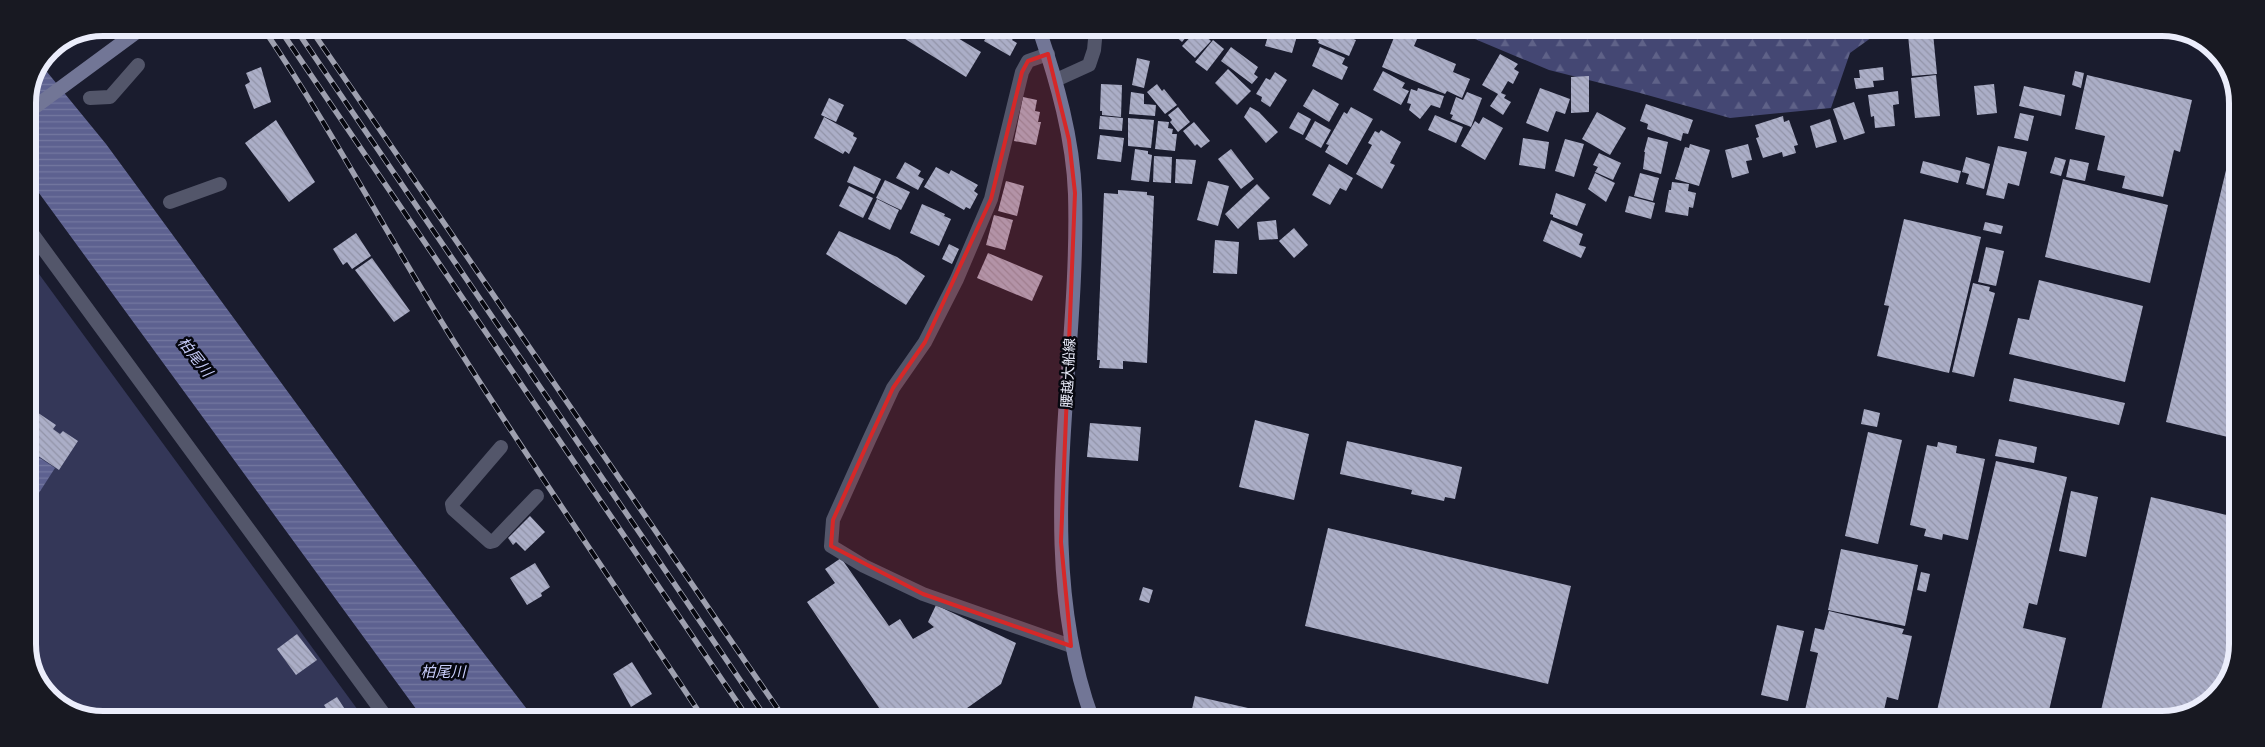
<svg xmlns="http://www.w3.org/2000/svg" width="2265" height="747" viewBox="0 0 2265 747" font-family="'Space Grotesk','Noto Sans JP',sans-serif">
<defs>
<pattern id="forest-firs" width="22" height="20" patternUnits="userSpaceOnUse" patternTransform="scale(1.25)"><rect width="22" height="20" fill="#444773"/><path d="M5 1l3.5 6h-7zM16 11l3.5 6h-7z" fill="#5f6288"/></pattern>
<pattern id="water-rules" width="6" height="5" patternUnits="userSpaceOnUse" patternTransform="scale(1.25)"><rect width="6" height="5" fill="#5d6190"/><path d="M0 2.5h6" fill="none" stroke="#7478a0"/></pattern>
<pattern id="building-back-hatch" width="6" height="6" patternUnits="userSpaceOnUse" patternTransform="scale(1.25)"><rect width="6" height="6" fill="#abaec7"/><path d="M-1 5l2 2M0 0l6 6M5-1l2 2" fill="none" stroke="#9294a8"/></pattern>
</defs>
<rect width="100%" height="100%" fill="#1a1c2e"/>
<polygon fill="url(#forest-firs)" points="1451,29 1882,30 1850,53 1831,108 1730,118 1640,93 1549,70"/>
<polygon fill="#343758" points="28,259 363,717 84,717 43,690 28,649"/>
<g fill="url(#water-rules)">
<polygon points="43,67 106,144 398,542 533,717 422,717 28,178 28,103"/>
<polygon points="28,450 55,468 28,510"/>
</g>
<g fill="url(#building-back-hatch)">
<polygon points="908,29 943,29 981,52 966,77 902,37"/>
<polygon points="991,29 1009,29 1017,33 1012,40 1017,43 1010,56 984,41"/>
<polygon points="1167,29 1193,29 1182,42"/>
<polygon points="1198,29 1211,41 1195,58 1182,46"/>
<polygon points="1270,29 1295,29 1293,36 1297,36 1292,53 1265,46"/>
<polygon points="1320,29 1345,29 1342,35 1356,40 1349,56 1318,43 1319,41 1316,39"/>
<polygon points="1397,30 1417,39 1414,46 1456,64 1453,72 1470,79 1462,98 1447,91 1445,94 1382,67"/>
<polygon points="1933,33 1937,74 1912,76 1908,35"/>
<polygon points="1213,40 1224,49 1207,71 1195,62"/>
<polygon points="1231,47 1258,67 1254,74 1258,77 1252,84 1221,61"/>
<polygon points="1320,47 1345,58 1342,64 1348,67 1342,80 1312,66"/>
<polygon points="1500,54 1518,64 1514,69 1519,72 1513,84 1508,81 1501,93 1506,95 1504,98 1511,102 1503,115 1490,106 1498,94 1482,85"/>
<polygon points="1137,58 1150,61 1144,88 1132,85"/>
<polygon points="261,67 271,102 254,109 245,85 250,82 246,73"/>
<polygon points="1883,67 1884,80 1873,81 1874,87 1856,89 1854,78 1860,78 1859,70"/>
<polygon points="1228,69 1251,91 1237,105 1215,83"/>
<polygon points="1383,71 1405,83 1402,88 1409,91 1401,105 1373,90"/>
<polygon points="2075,71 2084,73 2081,88 2072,85"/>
<polygon points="1275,72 1287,80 1270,107 1261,101 1262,97 1256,94 1266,78 1270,80"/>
<polygon points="1936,75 1940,116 1915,118 1911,78"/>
<polygon points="2087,75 2192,100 2180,152 2174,150 2163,197 2122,188 2125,176 2097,170 2105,136 2075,129"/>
<polygon points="1589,76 1589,112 1571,113 1571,77"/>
<polygon points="1101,84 1122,85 1121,117 1102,115 1102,111 1100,111"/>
<polygon points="1157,84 1162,91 1164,89 1177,105 1165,114 1147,92"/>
<polygon points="1994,84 1997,113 1977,115 1974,86"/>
<polygon points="2024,86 2065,95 2061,116 2019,106"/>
<polygon points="1418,88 1444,96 1440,108 1431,105 1420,119 1409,110 1411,104 1407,103 1411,89 1417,91"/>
<polygon points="1540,88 1570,99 1565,114 1556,111 1548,132 1526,123"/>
<polygon points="1313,89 1339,104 1329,122 1303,106"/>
<polygon points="1898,91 1899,104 1893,105 1895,126 1875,128 1874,116 1871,117 1868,95"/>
<polygon points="1131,92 1144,94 1144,104 1156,105 1155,116 1129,114"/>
<polygon points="1467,92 1482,98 1471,127 1451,119 1453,115 1450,114 1456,97 1463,100"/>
<polygon points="1023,97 1037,100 1035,111 1040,112 1038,122 1041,122 1036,145 1014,141"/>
<polygon points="829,98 844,105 836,122 821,115"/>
<polygon points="1854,102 1865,133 1844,140 1833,109"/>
<polygon points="1646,104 1693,120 1688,134 1683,133 1681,141 1647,129 1648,124 1640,121"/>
<polygon points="1178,107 1190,122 1178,132 1170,122 1172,120 1168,115"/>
<polygon points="1250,107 1259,112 1278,132 1266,143 1244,117"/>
<polygon points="1351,107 1373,119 1347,165 1325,152 1329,145 1326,144 1344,112 1347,114"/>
<polygon points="1298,112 1311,119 1303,135 1289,128"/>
<polygon points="1597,112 1626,128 1610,155 1582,139"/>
<polygon points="2020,113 2034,116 2028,141 2014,138"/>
<polygon points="1435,115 1463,127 1456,143 1428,130"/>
<polygon points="1100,116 1123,118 1122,131 1099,129"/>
<polygon points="1783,116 1784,122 1789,120 1798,145 1794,146 1796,153 1783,157 1782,152 1763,158 1756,138 1759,137 1755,125"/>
<polygon points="824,117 854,133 853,136 857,138 849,154 845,151 843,154 814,138"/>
<polygon points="1483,117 1503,128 1485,160 1461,146 1475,121 1479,124"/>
<polygon points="1128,118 1154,120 1151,148 1128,146"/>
<polygon points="1830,119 1837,142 1816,148 1810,126"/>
<polygon points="276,120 315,182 289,202 245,143"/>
<polygon points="1158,121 1169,122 1168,128 1173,129 1172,134 1177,134 1175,151 1155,149"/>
<polygon points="1315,121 1331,130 1321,148 1305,139"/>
<polygon points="1194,122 1210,141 1201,148 1197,144 1195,146 1183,131"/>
<polygon points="2237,124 2236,439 2166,422"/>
<polygon points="1381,130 1401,142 1390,163 1395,165 1382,189 1356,174 1372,145 1368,143 1375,131 1379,133"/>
<polygon points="1100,135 1124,138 1121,162 1097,159"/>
<polygon points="1648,137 1668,142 1661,174 1643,169 1645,152 1644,152"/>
<polygon points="1523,138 1549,142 1545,169 1519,165"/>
<polygon points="1565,139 1584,144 1574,177 1555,171"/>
<polygon points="1690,144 1710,150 1699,186 1675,179 1685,147 1689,148"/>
<polygon points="1748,144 1752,160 1746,161 1749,173 1732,178 1725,150"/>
<polygon points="1998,146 2027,152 2019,186 2008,183 2004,199 1986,195"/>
<polygon points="1135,149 1148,151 1148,154 1152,155 1149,182 1131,180"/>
<polygon points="1231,149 1254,179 1241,189 1218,159"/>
<polygon points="1599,153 1621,163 1613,180 1595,172 1598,167 1593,165"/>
<polygon points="1154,156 1172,157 1171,183 1153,182"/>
<polygon points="1966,157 1990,164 1984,189 1966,184 1969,174 1962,172"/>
<polygon points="2055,157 2066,160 2061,176 2050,173"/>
<polygon points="1176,159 1196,160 1192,184 1175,183"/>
<polygon points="2070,159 2089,163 2085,181 2066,177"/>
<polygon points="1923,161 1961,171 1958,183 1920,173"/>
<polygon points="905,162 921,171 918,176 924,179 918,190 896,178"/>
<polygon points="1329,164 1353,178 1346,191 1340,188 1330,205 1312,195"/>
<polygon points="854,166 881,179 874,194 847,182"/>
<polygon points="936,167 949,174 951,170 978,185 974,191 978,194 970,209 966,207 964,210 924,187"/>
<polygon points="1595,173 1615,183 1606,202 1588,189"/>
<polygon points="1640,173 1659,178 1653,201 1634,196"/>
<polygon points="2063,179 2168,205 2150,283 2045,257"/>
<polygon points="885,180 910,192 901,210 876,198"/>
<polygon points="1006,181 1024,186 1017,216 998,211"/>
<polygon points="1208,181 1229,186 1218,226 1197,220"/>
<polygon points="1672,182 1689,184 1688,191 1696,193 1693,208 1689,207 1688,216 1665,212 1669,190 1671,190"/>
<polygon points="1257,184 1270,198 1238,229 1225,214"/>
<polygon points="849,186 873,198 863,218 839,206"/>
<polygon points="1118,190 1147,192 1147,195 1154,196 1147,363 1123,361 1123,369 1099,368 1100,360 1097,360 1104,193 1118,194"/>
<polygon points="1556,193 1586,204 1577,226 1553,217 1553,215 1550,214"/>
<polygon points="1629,196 1655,203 1651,219 1625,212"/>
<polygon points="877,199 899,210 890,230 868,219"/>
<polygon points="922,204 945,214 944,216 951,219 939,246 910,233"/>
<polygon points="994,215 1013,220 1005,250 986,245"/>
<polygon points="1904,219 1981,237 1949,373 1877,356 1889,306 1884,305"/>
<polygon points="1276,220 1278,239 1259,240 1257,222"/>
<polygon points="1551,220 1583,234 1579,245 1586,247 1581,258 1543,241"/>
<polygon points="1985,222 2003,226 2001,234 1983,230"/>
<polygon points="1294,228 1308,245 1294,258 1279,241"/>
<polygon points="839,231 897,257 925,276 906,305 826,254"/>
<polygon points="356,233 371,256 352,269 347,262 343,265 333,249"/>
<polygon points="1215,240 1239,242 1237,274 1213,273"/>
<polygon points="949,244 959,249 952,264 942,259"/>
<polygon points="1986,247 2004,251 1996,286 1978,282"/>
<polygon points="988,253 1043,276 1032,301 977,278"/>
<polygon points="372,258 410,311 394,322 355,270"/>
<polygon points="2039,280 2143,306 2125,382 2009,354 2018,318 2029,320"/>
<polygon points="1973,283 1990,287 1989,291 1995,293 1974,377 1952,372"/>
<polygon points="2014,378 2125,403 2119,425 2009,401"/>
<polygon points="28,406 56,425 53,429 60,434 63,431 78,441 59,470 28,449"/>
<polygon points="1864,409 1880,413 1877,427 1861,424"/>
<polygon points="1255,420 1309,434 1294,500 1239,487"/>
<polygon points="1090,423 1141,427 1138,461 1087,457"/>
<polygon points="1868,432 1902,440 1878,544 1845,536"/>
<polygon points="1999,439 2037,447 2034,463 1995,456"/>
<polygon points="1347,441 1462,467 1455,499 1445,497 1444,501 1411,494 1412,490 1340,474"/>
<polygon points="1938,442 1957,446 1956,453 1985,459 1968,540 1943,534 1942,540 1924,536 1926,529 1910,525 1927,445 1937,447"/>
<polygon points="1996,461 2067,477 2037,605 2029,603 2023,628 2066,638 2047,719 1935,719"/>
<polygon points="2071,491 2098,497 2086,557 2059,551"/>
<polygon points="2151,497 2235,517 2235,663 2208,704 2162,719 2099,719"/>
<polygon points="530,516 545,532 525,551 516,542 513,545 508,538"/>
<polygon points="1328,528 1571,586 1548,684 1305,626"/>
<polygon points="1841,549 1918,565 1905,626 1828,610"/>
<polygon points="841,558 889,626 900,619 913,639 934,627 928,622 936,605 1016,643 1001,684 953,718 886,718 807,602 835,583 825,569"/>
<polygon points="535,563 550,587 541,593 542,596 527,605 510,578"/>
<polygon points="1921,572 1930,574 1926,592 1917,590"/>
<polygon points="1143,587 1153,590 1149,603 1139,600"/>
<polygon points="1829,611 1904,629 1902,634 1912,636 1898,700 1887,697 1882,719 1803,719 1818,653 1810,651 1815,628 1824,630"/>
<polygon points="1777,625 1804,631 1788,701 1761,695"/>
<polygon points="297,634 317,660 296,675 277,649"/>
<polygon points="632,662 652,694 631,707 613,674"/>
<polygon points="1195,696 1248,708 1245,718 1190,718"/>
<polygon points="337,697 348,714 343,717 327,717 330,715 324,705"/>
<polygon points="660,708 666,718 645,718"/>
</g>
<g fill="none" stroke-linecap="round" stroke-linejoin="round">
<g stroke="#53566a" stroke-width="14">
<polyline points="90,98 110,97 138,65"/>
<polyline points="170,202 220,184"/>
</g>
<g stroke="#53566a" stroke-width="14">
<polyline points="1048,54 1028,61 1022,72 991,199 957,279 925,342 893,388 869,440 833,520 831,546 864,566 923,594 1071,646"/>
<polyline points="1056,80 1089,65 1094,50 1096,29"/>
<polyline points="501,447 452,504 453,509 490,542 494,541 537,496"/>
</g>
<polyline stroke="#53566a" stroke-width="14" points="28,228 386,717"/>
<g stroke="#727696" stroke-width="14">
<path d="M1039 29C1057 82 1073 138 1075 194 1080 369 1031 549 1092 718"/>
<polyline points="28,112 142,28"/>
</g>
<defs>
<g id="rail">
<path d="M263 28C331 128 387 235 451 337 532 466 619 591 703 718"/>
<polyline points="279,28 748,718"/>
<polyline points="295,28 766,718"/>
<polyline points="310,28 784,718"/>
</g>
</defs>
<use href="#rail" stroke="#9ea0af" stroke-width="5.5"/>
<use href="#rail" stroke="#06070f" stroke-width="4" stroke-dasharray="11" stroke-linecap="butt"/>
</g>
<path fill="#d62828" fill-opacity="0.2" stroke="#d62828" stroke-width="4" stroke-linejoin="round" d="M1048 54 1069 140 1075 193 1061 542 1071 646 923 594 831 546 833 520 869 440 893 388 925 342 991 199 1022 72 1028 61Z"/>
<g text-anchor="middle" stroke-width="5" stroke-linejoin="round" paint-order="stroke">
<g font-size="14" fill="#ebedfb" stroke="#06070f">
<text transform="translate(1068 373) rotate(-87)" y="5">腰越大船線</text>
</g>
<g font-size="15" font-style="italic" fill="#c7ccf9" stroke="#06070f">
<text transform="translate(195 357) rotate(52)" y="5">柏尾川</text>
<text x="443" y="677">柏尾川</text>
</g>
</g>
<path d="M0 0H2265V747H0ZM103 36H2162A67 67 0 0 1 2229 103V644A67 67 0 0 1 2162 711H103A67 67 0 0 1 36 644V103A67 67 0 0 1 103 36Z" fill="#181922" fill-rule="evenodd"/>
<path fill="none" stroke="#ebedfb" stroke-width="6" d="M103 36H2162A67 67 0 0 1 2229 103V644A67 67 0 0 1 2162 711H103A67 67 0 0 1 36 644V103A67 67 0 0 1 103 36Z"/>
</svg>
